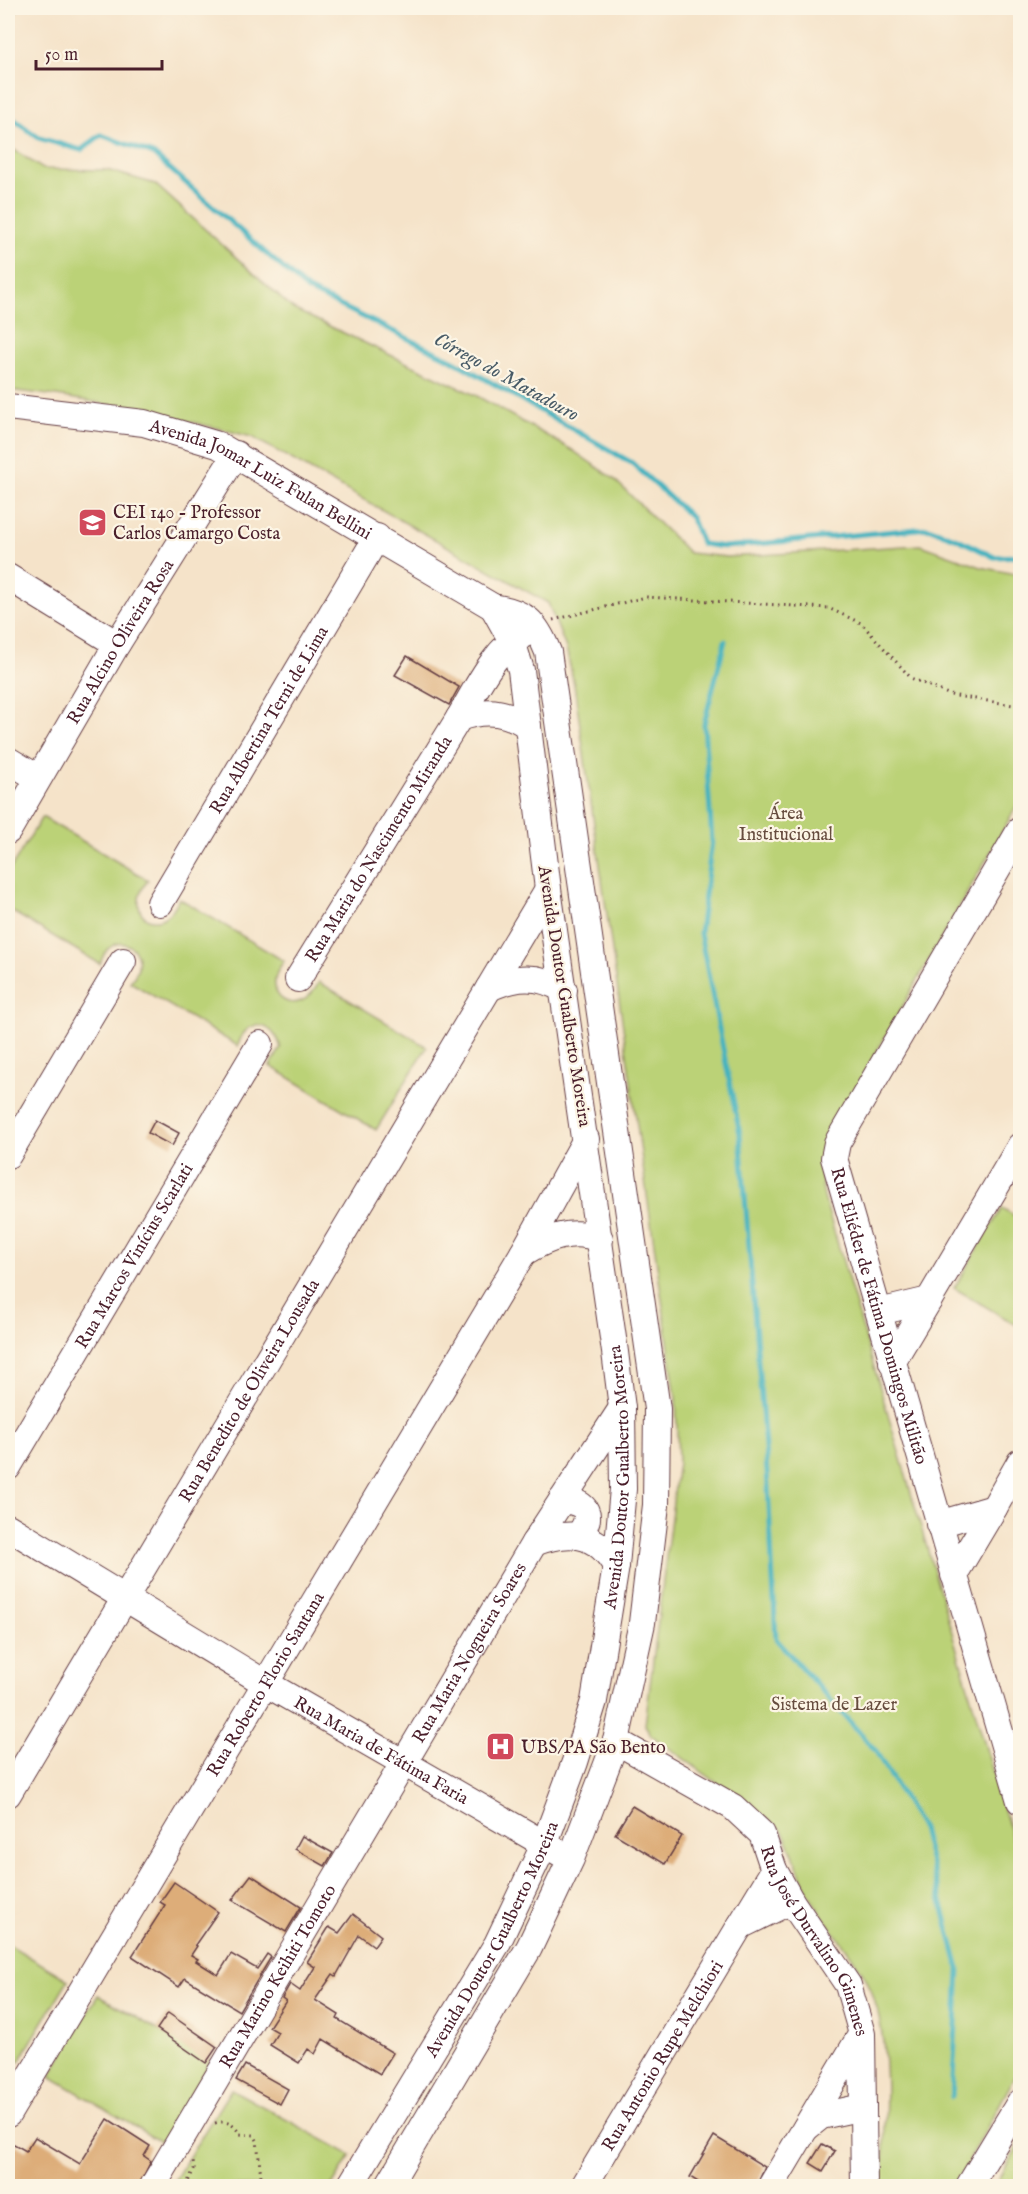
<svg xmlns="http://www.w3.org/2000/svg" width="1028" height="2194" viewBox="0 0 1028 2194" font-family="'IM FELL English',serif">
<rect width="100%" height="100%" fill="#fcf5e5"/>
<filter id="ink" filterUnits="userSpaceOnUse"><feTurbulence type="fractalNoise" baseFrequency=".0167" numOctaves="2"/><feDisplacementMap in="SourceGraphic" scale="12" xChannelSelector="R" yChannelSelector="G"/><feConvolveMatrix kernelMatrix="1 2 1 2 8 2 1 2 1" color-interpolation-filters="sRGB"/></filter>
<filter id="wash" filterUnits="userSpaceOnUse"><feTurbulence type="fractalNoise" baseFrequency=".008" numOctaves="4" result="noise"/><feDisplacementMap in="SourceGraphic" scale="24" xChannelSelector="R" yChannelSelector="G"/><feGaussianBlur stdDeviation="1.35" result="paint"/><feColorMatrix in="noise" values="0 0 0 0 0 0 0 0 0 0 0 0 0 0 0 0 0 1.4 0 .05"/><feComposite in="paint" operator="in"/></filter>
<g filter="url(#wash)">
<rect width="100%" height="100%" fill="#f5e3c9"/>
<g fill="#bbd277" stroke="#827851" stroke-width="1.5">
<path d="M8 146 43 169 107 170 155 184 293 309 477 396 572 450 614 479 689 553 727 557 921 545 981 567 1020 575V800L831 1132C821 1156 819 1172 824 1197L1020 1864V2067L955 2186H881C886 2127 894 2028 864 1975 847 1946 823 1921 808 1892 797 1871 795 1852 781 1829L651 1735 645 1725 678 1462 676 1398 574 684 566 648 548 603 252 437C177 417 86 398 8 390Z"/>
<path d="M42 817 148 880C120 916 163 940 179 898L284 961C256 996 299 1023 319 982L427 1047 376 1130 270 1066 281 1048C273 1020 245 1017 238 1046L130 982C157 951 112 923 100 964L8 909V873Z"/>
<polygon points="1002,1208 1020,1219 1020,1327 954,1288"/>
<polygon points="8,1944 68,1980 19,2062 8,2055"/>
<polygon points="98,1995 211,2061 162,2143 50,2076"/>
<polygon points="231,2089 351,2155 332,2186 171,2186"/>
<polygon points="1020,2143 1020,2186 994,2186"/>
</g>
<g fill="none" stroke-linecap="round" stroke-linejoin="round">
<g stroke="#43b2bf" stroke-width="5">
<polyline points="8,15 17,8"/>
<polyline points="8,115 39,138 81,150 101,135 153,154 308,290 452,360 632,463 691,517 702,544 725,547 928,528 958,539 994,557 1020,556"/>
<polyline points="725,641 704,724 712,841 700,933 740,1134 768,1485 776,1639 875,1750 922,1829 959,1969 952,2097"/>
</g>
</g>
<g id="blocks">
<g fill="#ddad79">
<polygon points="407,656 459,687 449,705 395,675"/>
<polygon points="155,1120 179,1133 172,1146 148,1133"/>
<polygon points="632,1806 682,1836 665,1864 615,1834"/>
<polygon points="302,1836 333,1853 325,1866 295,1849"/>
<polygon points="251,1875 301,1907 286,1932 232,1900"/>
<polygon points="174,1882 218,1912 195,1945 197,1946 191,1955 198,1959 196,1961 218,1975 231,1954 257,1969 267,1954 271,1957 239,2011 185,1978 179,1987 132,1956 165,1905 160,1902"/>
<polygon points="353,1914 381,1936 374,1946 359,1935 336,1976 333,1974 315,2000 339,2015 337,2019 393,2053 380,2074 323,2039 315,2054 308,2049 299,2063 270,2045 278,2032 269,2027 286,2001 282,1998 290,1984 300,1991 315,1967 307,1962 329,1927 339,1933"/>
<polygon points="168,2013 217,2047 206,2063 157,2029"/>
<polygon points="245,2065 288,2089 280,2104 236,2080"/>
<polygon points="108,2119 150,2146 144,2156 151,2161 138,2187 8,2187 8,2155 14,2144 26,2151 35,2137 80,2164"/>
<polygon points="714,2136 765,2167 756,2187 706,2187 690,2177"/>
<polygon points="822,2144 835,2151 823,2171 810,2163"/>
</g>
</g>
</g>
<g filter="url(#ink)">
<use href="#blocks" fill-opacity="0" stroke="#643c43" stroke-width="1.5"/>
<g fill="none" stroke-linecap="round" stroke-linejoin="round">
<defs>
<g id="minor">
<path id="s1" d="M8 407 144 423 218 445 493 607C526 612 536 622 548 652L657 1409 656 1505 642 1623 616 1741 571 1859 529 1948 388 2186"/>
<polyline points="8,577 117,644"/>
<path d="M525 634C497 644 474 693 459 718 483 709 506 710 528 726"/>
<polyline points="8,760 38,778"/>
<path id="s2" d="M1020 830 837 1143 834 1158 1020 1801"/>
<path id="s3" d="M8 831 117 644 236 454"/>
<path d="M548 889 489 988C516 976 538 974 564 990"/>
<path id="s4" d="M160 903 377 537"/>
<path id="s5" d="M298 979 459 718"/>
<path d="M586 1139 523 1253C547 1238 572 1228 600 1239"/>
<polyline points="8,1155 123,961"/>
<polyline points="929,1300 1020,1146"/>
<polyline points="879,1312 929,1300 892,1362"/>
<path id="s6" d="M8 1467 260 1044"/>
<path d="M562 1500C587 1502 595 1515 578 1536"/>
<polyline points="994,1508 1020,1462"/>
<polyline points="939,1524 994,1508 954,1575"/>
<path id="s7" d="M8 1527 265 1683 560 1853"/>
<path d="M534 1543C569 1530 596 1531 616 1566"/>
<path id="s8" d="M616 1741 733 1807 762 1834 774 1870 791 1901 848 1985 862 2034 864 2186"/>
<path id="s9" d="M8 1794 489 988"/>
<polyline points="774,1870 740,1926 791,1901"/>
<path id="s10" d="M8 2114 523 1253"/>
<polyline points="806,2128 821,2116 863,2107"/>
<path id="s11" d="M153 2186 534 1543 622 1408"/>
<path id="s12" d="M350 2186 497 1944 544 1845 575 1762 594 1701 616 1566 623 1489 622 1408 615 1352 548 889 521 670 512 641 493 607"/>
<path id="s13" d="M584 2186 740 1926"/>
<polyline points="771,2186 861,2035"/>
<polyline points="969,2186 1020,2102"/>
</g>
</defs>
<use href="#minor" stroke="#643c43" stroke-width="28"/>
<g stroke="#643c43" stroke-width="3" stroke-dasharray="1.5 4.5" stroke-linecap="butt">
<polyline points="553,620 646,597 828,608 861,623 911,678 950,695 1020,706"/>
<path d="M215 2123C228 2120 233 2124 240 2134L254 2135 257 2140 262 2186"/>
<polyline points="186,2186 194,2169 193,2161"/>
</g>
<use href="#minor" stroke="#fff" stroke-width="26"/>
</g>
</g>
<defs>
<symbol id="school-square" viewBox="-11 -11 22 22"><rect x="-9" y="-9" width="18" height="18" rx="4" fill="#d1495b" stroke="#fcf5e5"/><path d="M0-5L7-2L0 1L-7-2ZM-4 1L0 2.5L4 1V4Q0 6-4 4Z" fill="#fff"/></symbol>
<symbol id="hospital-square" viewBox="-11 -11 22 22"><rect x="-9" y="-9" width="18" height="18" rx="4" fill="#d1495b" stroke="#fcf5e5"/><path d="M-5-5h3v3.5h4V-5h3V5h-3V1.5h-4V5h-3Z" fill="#fff"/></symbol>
</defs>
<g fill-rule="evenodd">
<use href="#school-square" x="76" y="506" width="33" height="33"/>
<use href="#hospital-square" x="484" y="1730" width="33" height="33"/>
</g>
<g text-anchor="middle" stroke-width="4.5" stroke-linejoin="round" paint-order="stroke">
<g font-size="18" fill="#4a1f2b" stroke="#fcf5e5">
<text dy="6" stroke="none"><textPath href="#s1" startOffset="267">Avenida Jomar Luiz Fulan Bellini</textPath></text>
<text dy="6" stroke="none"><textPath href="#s3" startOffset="220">Rua Alcino Oliveira Rosa</textPath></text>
<text dy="6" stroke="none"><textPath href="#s4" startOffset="213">Rua Albertina Terni de Lima</textPath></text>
<text dy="6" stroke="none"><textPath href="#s5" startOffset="153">Rua Maria do Nascimento Miranda</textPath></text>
<text transform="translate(565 996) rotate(81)" y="6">Avenida Doutor Gualberto Moreira</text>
<text dy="6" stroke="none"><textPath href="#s6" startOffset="246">Rua Marcos Vinícius Scarlati</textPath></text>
<text dy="6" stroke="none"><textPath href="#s2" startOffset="542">Rua Eliéder de Fátima Domingos Militão</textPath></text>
<text dy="6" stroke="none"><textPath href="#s9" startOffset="470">Rua Benedito de Oliveira Lousada</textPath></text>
<text dy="6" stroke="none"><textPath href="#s12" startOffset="771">Avenida Doutor Gualberto Moreira</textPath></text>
<text dy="6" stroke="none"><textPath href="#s11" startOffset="620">Rua Maria Nogueira Soares</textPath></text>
<text dy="6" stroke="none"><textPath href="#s10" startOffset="501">Rua Roberto Florio Santana</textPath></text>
<text dy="6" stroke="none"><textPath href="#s7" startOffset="435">Rua Maria de Fátima Faria</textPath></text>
<text dy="6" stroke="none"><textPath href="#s12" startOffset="285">Avenida Doutor Gualberto Moreira</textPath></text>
<text dy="6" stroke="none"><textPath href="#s8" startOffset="294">Rua José Durvalino Gimenes</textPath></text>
<text dy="6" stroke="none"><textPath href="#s11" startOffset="244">Rua Marino Keihiti Tomoto</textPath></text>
<text dy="6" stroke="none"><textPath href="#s13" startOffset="152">Rua Antonio Rupe Melchiori</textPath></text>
</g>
<g font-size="18" fill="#4a1f2b" stroke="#fcf5e5" text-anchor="start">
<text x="113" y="518">CEI 140 - Professor<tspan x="113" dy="21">Carlos Camargo Costa</tspan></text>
<text x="521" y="1753">UBS/PA São Bento</text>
</g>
<g font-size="18" fill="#664c3e" stroke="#fcf5e5">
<text x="786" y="819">Área<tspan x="786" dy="21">Institucional</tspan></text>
<text x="834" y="1710">Sistema de Lazer</text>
</g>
<g font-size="20" font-style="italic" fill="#475a66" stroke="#fcf5e5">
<text transform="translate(507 376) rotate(29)" y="7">Córrego do Matadouro</text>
</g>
</g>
<rect width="1028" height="2194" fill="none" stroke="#fcf5e5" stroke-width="30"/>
<path d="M36 60v9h126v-9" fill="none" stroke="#4a1f2b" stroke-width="3"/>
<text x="45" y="60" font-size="18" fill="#4a1f2b" stroke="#fcf5e5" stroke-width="4.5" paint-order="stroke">50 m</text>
</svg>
